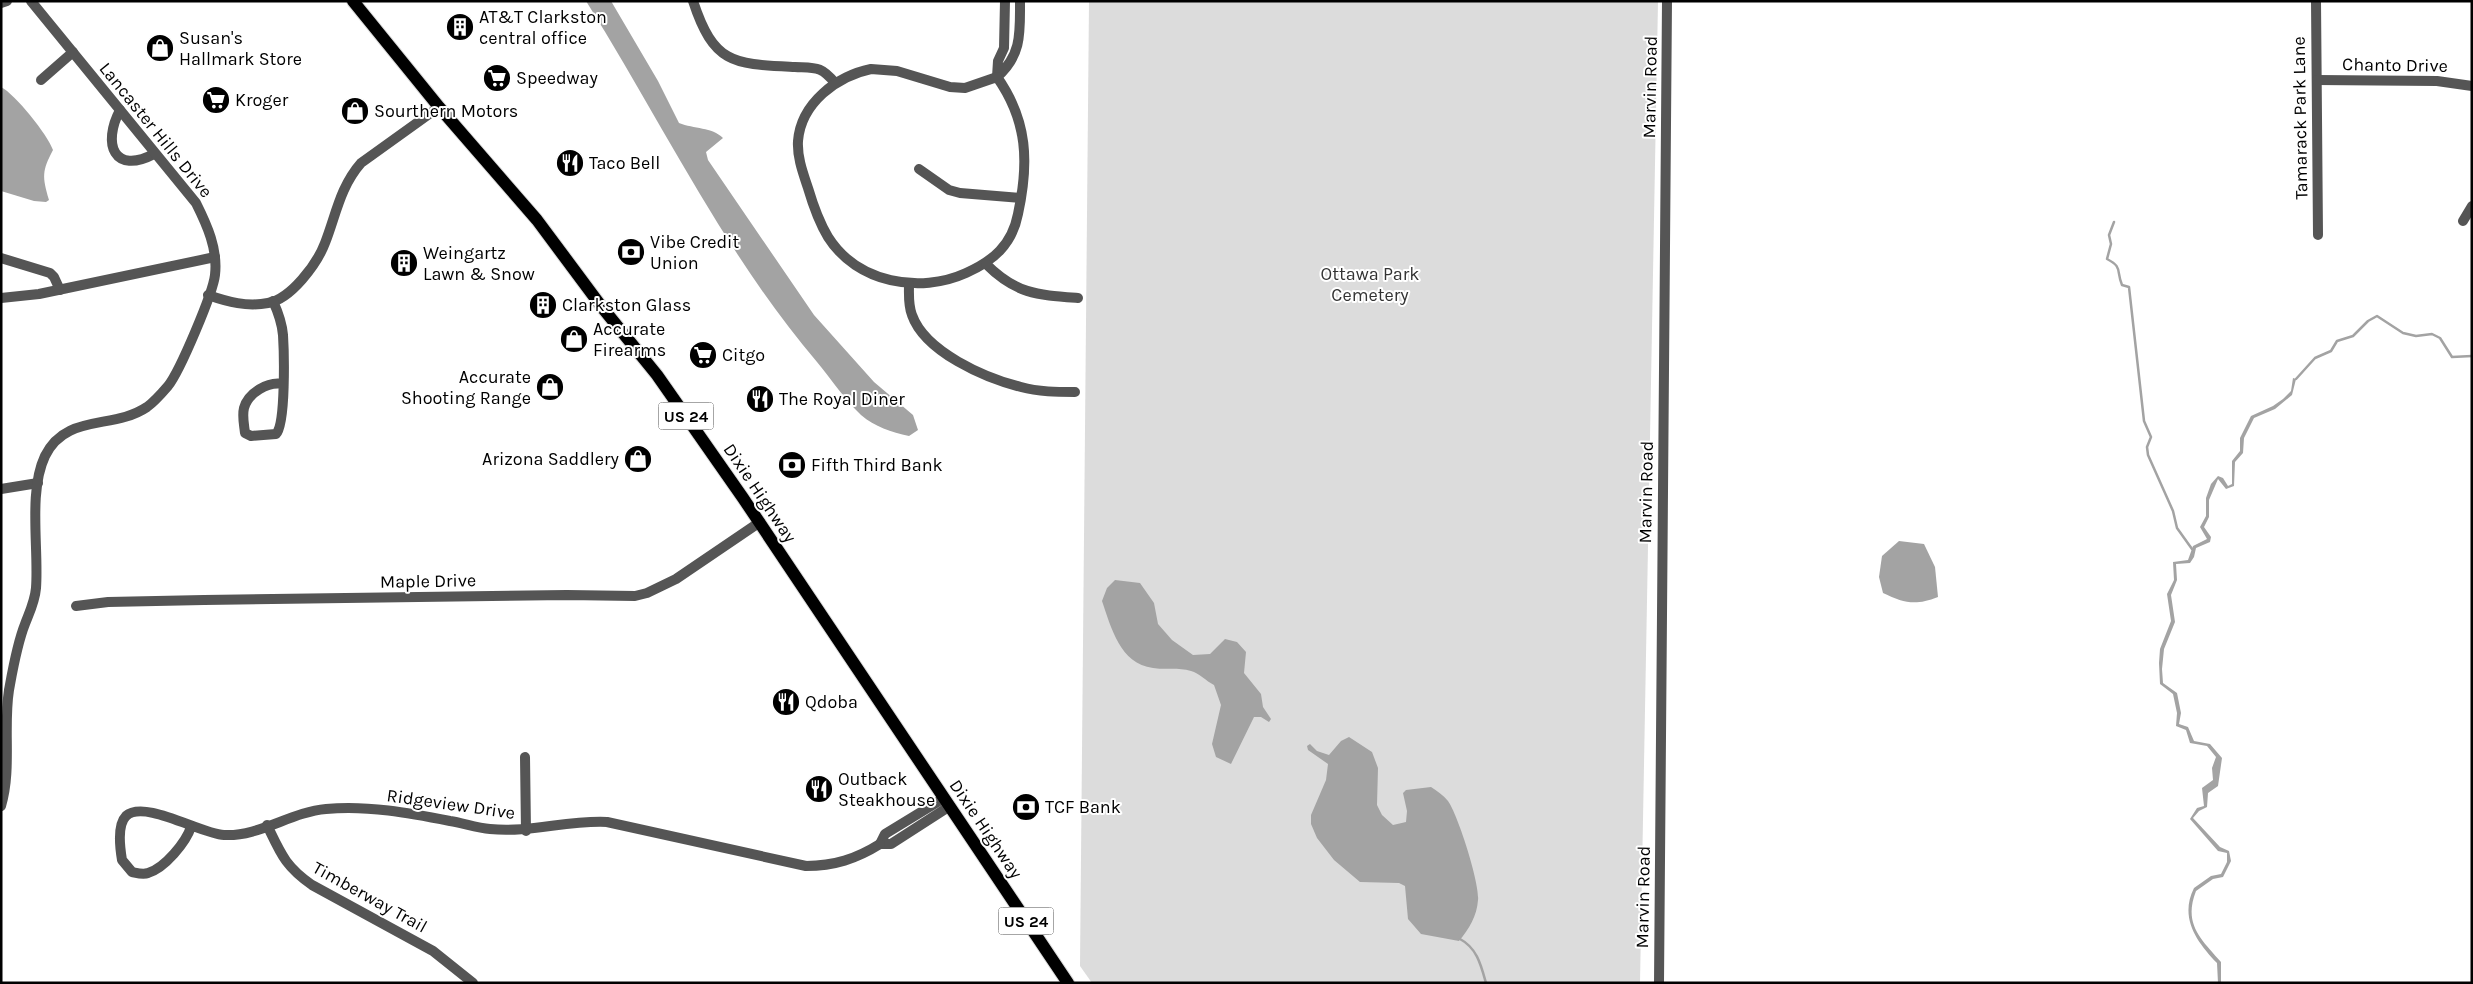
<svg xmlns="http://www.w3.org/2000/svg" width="2473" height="984" viewBox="0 0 2473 984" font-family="Karla,sans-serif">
<rect width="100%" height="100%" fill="#fff"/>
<polygon fill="#dcdcdc" points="1089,1 1658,1 1640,983 1092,983 1080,966"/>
<g fill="#a3a3a3">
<path d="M586 1H611L658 81 679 123C694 129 712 127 723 138L706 152 708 160 814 315 874 382 913 415 918 430 909 436C891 432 875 427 861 415 845 400 831 379 817 362 724 253 662 122 586 1Z"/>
<path d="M1 87C15 94 48 135 53 150 42 171 42 176 49 200L46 202 34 201 1 191Z"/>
<path d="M2293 378 2296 379 2292 395 2275 409 2254 418 2244 438 2243 453 2235 462 2234 486 2226 489 2218 479 2209 500V517L2204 527 2211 537 2210 542 2196 548 2194 557 2190 563 2176 564 2177 580 2171 595 2175 622 2164 649 2162 669 2163 683 2177 693 2181 713 2179 724 2188 727 2194 741 2210 744 2222 758 2218 786 2208 793 2207 807 2199 811 2193 818 2220 847 2229 851 2231 861 2223 877 2213 879 2196 891C2183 924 2201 939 2221 962V983H2218L2217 963C2197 942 2179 918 2194 888L2211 876 2221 874 2227 862V853L2218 851 2190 819 2197 808 2204 806 2202 788 2213 780 2212 768 2216 757 2207 746 2190 743 2186 730 2176 726 2177 713 2173 694 2160 684 2159 663 2160 649 2171 621 2167 594 2174 580 2173 562 2188 560 2193 546 2207 539 2200 527 2206 516V498L2211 484 2218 476 2223 478 2228 486 2232 484V461L2240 451V438L2251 416 2273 406 2283 399 2291 391Z"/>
<path d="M1899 541 1924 544 1935 567 1938 597C1915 606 1904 603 1883 593L1879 577 1882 556Z"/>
<path d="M1115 580 1140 583 1154 603 1158 624 1172 640 1193 655 1210 654 1225 639 1237 642 1246 652 1244 673 1261 694 1263 707 1271 719 1269 722 1261 717H1254L1231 764 1216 757 1212 744 1221 705 1214 685C1206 681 1199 673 1191 671 1178 667 1166 670 1153 668 1120 664 1111 627 1102 601L1107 588Z"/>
<path d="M1349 737 1372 752 1378 768 1377 805 1382 815 1393 825 1406 822 1407 811 1403 793 1406 790 1431 787C1437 791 1443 795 1448 801 1458 815 1480 884 1478 900 1477 916 1469 929 1459 941L1421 934 1408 919 1405 886 1399 883 1360 882 1334 860 1317 838 1311 824V815L1326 780 1328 764 1308 750 1307 746 1310 744 1317 751 1329 755 1341 741Z"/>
</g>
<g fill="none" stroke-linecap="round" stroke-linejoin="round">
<g stroke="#a3a3a3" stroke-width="2.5">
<path d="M2114 222 2109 235 2111 244 2107 259C2123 267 2116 271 2122 285L2129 287 2144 421 2151 437 2147 447 2148 455 2173 511 2177 528 2192 549"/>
<polyline points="2296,379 2315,358 2331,351 2337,341 2353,336 2368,321 2377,316 2403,333 2416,336 2432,334 2440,338 2452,357 2472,356"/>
<path d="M1460 939C1477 948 1481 965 1486 983"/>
</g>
<defs>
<polyline id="primary" points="353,1 439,107 537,220 601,306 657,375 743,498 1068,983"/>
</defs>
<use href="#primary" stroke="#dbdbdb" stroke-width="14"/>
<g stroke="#555" stroke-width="10">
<path d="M693 1C714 65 734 64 795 67 816 68 821 66 835 83"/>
<path d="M1005 1 1004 48 998 61 997 77C1022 55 1020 33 1020 1"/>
<polyline points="2316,1 2318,235"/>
<polyline points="1,3 7,1"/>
<path d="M871 69 897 71 950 87 965 88 997 77C1028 121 1029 163 1018 214 1012 245 993 261 966 273 920 294 857 283 828 237 819 222 813 205 808 188 803 173 797 157 798 141 801 103 837 76 871 69Z"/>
<polyline points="41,80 73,52"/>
<polyline points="2317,80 2437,81 2472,86"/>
<path d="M120 110C102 144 114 175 154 154"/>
<polyline points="919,169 949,190 960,193 1020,198"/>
<polyline points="2463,221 2472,206"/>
<polyline points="1,258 50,273 54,277 60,290"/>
<path d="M986 264C1016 294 1037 295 1078 298"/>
<path d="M909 284C909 294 908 305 912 315 925 352 985 378 1021 387 1039 392 1057 392 1075 392"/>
<path d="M208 295C228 302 247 307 268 303 291 299 317 264 325 243 336 215 340 187 361 163L439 107"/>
<polyline points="1,298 39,294 215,257"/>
<path d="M273 301C278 312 282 323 283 335 284 351 286 424 276 434L251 436 245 433C244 424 242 416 244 408 248 393 268 381 283 384"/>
<polyline points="1,489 38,483"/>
<polyline points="76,606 108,602 204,600 567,595 635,596 647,593 676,579 760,522"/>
<polyline points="525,757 526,831"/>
<polyline points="944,798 885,834 880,844 891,844 950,806"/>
<path d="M1 806C12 769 3 728 9 690 13 668 17 644 25 624 30 611 35 601 36 588 39 549 28 492 45 456 66 413 113 430 147 407 154 402 162 393 168 386 180 371 213 293 215 275 218 249 207 225 196 203L31 1"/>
<path d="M267 825C281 854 285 866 312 885L433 951 473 983"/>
<path d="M191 827C186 842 165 868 148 873 143 875 137 873 132 872L122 860C120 848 117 825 126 816 144 799 201 834 224 835 259 837 291 812 326 809 367 805 410 813 450 821 463 823 477 828 490 829 530 833 567 820 607 822L806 866C834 866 856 859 880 844"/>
<polyline points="1659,983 1667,1"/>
</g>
<use href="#primary" stroke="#000" stroke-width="12"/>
</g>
<defs>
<symbol id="building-disc" viewBox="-11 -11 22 22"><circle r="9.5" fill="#000" stroke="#fff"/><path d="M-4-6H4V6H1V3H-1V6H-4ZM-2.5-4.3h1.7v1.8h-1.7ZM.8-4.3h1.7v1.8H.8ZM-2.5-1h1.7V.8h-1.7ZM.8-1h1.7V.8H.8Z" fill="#fff"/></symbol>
<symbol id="shop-disc" viewBox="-11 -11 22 22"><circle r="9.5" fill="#000" stroke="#fff"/><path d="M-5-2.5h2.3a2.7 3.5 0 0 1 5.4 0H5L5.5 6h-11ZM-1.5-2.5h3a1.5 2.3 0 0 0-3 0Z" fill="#fff"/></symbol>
<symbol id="supermarket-disc" viewBox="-11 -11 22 22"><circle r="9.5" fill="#000" stroke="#fff"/><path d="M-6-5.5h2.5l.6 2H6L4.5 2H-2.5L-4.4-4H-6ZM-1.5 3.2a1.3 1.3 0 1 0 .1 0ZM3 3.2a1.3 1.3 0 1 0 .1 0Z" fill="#fff"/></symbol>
<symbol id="restaurant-disc" viewBox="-11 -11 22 22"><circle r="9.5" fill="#000" stroke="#fff"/><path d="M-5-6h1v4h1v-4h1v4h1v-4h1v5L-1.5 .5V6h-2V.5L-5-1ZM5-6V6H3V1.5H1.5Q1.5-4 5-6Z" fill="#fff"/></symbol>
<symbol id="bank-disc" viewBox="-11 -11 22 22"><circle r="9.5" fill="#000" stroke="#fff"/><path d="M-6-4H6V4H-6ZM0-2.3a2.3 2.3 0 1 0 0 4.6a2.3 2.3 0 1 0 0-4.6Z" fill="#fff"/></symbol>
</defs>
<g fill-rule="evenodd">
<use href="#building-disc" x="444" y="11" width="32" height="32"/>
<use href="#shop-disc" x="144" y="32" width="32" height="32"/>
<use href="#supermarket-disc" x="481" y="62" width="32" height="32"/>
<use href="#supermarket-disc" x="200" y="84" width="32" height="32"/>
<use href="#shop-disc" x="339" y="95" width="32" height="32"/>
<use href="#restaurant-disc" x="554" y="147" width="32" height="32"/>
<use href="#bank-disc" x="615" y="236" width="32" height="32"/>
<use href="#building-disc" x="388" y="247" width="32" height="32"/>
<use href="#building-disc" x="527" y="289" width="32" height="32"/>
<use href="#shop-disc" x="558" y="323" width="32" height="32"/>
<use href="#supermarket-disc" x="687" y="339" width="32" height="32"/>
<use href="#shop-disc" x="534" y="371" width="32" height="32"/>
<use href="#restaurant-disc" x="744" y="383" width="32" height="32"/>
<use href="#shop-disc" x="622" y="443" width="32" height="32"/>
<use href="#bank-disc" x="776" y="449" width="32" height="32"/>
<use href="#restaurant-disc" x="770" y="686" width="32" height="32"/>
<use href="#restaurant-disc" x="803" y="773" width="32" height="32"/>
<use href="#bank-disc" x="1010" y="791" width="32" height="32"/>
</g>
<g text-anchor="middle" stroke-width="4" stroke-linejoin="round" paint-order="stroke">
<g fill="#fff" stroke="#4c4c4c" stroke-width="1">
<rect x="658.5" y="402.5" width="55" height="27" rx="4"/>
<rect x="998.5" y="907.5" width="55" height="27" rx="4"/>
</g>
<g font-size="16" font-weight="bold" fill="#000">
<text x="686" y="422">US 24</text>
<text x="1026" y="927">US 24</text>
</g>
<g font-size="18" fill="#000" stroke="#fff" text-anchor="start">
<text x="479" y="23">AT&amp;T Clarkston<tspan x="479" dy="21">central office</tspan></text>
<text x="179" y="44">Susan's<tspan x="179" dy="21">Hallmark Store</tspan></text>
<text x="516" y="84">Speedway</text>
<text x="235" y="106">Kroger</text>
<text x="374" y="117">Sourthern Motors</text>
<text x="589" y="169">Taco Bell</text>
<text x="650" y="248">Vibe Credit<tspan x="650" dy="21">Union</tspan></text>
<text x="423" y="259">Weingartz<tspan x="423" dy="21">Lawn &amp; Snow</tspan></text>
<text x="562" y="311">Clarkston Glass</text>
<text x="593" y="335">Accurate<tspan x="593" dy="21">Firearms</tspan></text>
<text x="722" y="361">Citgo</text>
<text x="531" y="383" text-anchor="end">Accurate<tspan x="531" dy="21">Shooting Range</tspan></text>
<text x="779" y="405">The Royal Diner</text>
<text x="619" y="465" text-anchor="end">Arizona Saddlery</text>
<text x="811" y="471">Fifth Third Bank</text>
<text x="805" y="708">Qdoba</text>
<text x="838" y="785">Outback<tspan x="838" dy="21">Steakhouse</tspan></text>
<text x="1045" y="813">TCF Bank</text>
</g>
<g font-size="18" fill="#000" stroke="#fff">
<text transform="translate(2395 65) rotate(1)" y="6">Chanto Drive</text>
<text transform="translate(1650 87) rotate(-89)" y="6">Marvin Road</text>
<text transform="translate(2300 118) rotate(-91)" y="6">Tamarack Park Lane</text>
<text transform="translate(156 130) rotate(51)" y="6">Lancaster Hills Drive</text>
<text transform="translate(1646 492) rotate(-89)" y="6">Marvin Road</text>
<text transform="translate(760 493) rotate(56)" y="6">Dixie Highway</text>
<text transform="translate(428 581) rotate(-1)" y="6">Maple Drive</text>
<text transform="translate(451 804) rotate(8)" y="6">Ridgeview Drive</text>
<text transform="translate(986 829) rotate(56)" y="6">Dixie Highway</text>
<text transform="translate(370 897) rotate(29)" y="6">Timberway Trail</text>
<text transform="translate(1643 897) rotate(-89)" y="6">Marvin Road</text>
</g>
<g font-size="18" fill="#333" stroke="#fff">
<text x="1370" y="280">Ottawa Park<tspan x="1370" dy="21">Cemetery</tspan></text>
</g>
</g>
<rect width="2473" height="984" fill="none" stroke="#000000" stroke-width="5"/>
</svg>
